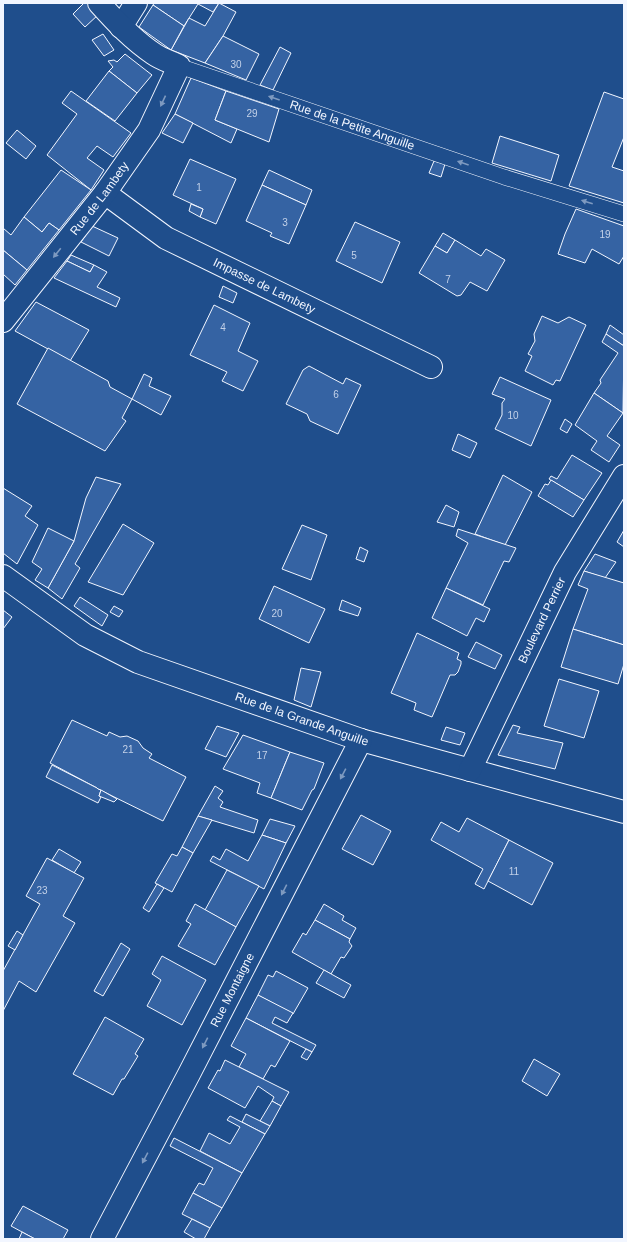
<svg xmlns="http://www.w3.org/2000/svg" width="627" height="1242" viewBox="0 0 627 1242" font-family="Helvetica,sans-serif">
<rect width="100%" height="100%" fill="#1f4e8c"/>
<g fill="#3563a3" stroke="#f2f6ff">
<polygon points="84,3 88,3 99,14 85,27 73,14"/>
<polygon points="154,3 219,3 213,12 198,4 184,26 153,5"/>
<polygon points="219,3 236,12 223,36 205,63 171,50 189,18 205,26"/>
<polygon points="153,5 184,26 171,50 139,27"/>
<polygon points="103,34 114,50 104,56 92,40"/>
<polygon points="223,36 259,54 246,80 205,63"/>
<polygon points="280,47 291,53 273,90 260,85"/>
<polygon points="125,54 152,75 137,93 109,71 113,67 108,61 114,60 117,62"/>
<polygon points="109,71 137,93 115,121 86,101"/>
<polygon points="191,78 226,91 215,120 237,129 231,143 175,114"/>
<polygon points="71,91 131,133 113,157 97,146 87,158 104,170 91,190 47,155 77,114 62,103"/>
<polygon points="226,91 279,109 269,142 215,120"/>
<polygon points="604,92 624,99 624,137 612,167 624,171 624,203 569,186"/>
<polygon points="175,114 193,123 183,143 162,133"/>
<polygon points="17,130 36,146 26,159 6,143"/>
<polygon points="500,136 559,155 551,181 492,163"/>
<polygon points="190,159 236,179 216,224 200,217 203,209 173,195"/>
<polygon points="434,161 445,164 441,177 429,173"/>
<polygon points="61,170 91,190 59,230 49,223 42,232 24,217"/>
<polygon points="269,170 312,190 306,205 262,185"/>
<polygon points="262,185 306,205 289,244 270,236 272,233 246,221"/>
<polygon points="191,204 203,209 200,217 189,211"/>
<polygon points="576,209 624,226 624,256 619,264 592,249 585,263 558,254 565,234"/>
<polygon points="24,217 42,232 49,223 59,230 27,270 3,250 3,228 11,235"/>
<polygon points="355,222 400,242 382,283 336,261"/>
<polygon points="92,226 118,238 109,256 81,242"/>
<polygon points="443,233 455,240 447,253 435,246"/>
<polygon points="455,240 481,256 486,249 505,260 487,291 470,282 461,295 457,296 419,273 435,246 447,253"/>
<polygon points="3,250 27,270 15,285 3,274"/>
<polygon points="71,255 94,265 90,272 67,261"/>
<polygon points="67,261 90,272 94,265 107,272 97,287 120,298 116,307 54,278"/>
<polygon points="223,286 237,293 233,303 219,297"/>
<polygon points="36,302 89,330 70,361 15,331"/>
<polygon points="214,305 250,323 238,351 258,361 243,391 222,381 227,372 190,355"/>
<polygon points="542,316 558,323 569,317 586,325 560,381 556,380 553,385 525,371 532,356 528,354 535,341 534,334"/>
<polygon points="610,325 624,335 624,346 606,334"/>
<polygon points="606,334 624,346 623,413 594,393 601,383 600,380 618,353 602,342"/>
<polygon points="48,348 108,381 110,387 132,399 122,418 126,421 105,451 17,404"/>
<polygon points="309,366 343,384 346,378 361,385 338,434 310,421 307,414 286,404 303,370"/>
<polygon points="144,374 152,378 149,386 171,396 161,415 132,399"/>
<polygon points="500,377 551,400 531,446 495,429 502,415 502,403 505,399 492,394"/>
<polygon points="594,393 623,413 607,436 620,445 609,462 591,450 597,441 575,425"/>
<polygon points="565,419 572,424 567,433 560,429"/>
<polygon points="458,434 477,443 470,458 452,450"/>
<polygon points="572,455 602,473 584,500 549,479 551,476 557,479"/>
<polygon points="503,475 532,492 505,545 475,534"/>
<polygon points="96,477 121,484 75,564 80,568 62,599 48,588 74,541 86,498"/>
<polygon points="551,480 584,500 573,517 538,496 545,484 548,485"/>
<polygon points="3,488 32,506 25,516 38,525 17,564 3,553"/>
<polygon points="446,505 459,512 454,527 437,522"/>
<polygon points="123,524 154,543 123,595 88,582"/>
<polygon points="302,525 327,535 311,580 282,569"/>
<polygon points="48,528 74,541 48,588 35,580 42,569 32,562"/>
<polygon points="458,529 516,548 509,562 504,561 483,605 446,588 468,543 456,536"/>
<polygon points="624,530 624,547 617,542"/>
<polygon points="360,547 368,551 364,562 356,559"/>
<polygon points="595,554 616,562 605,578 584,571"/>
<polygon points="584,571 624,583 624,645 573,629 588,589 578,585"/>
<polygon points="274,586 325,609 309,643 259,619"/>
<polygon points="446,588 490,609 484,622 476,618 467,636 432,618"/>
<polygon points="80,597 108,615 102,626 74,606"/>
<polygon points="342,600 361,608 358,616 339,610"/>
<polygon points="114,606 123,611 119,617 110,612"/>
<polygon points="3,610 12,617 3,629"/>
<polygon points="573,629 624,645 624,664 618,684 561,667"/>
<polygon points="417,633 459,653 457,659 461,661 461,664 458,672 455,675 450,675 432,717 414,710 416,703 391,693"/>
<polygon points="476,642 502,655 495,669 468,657"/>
<polygon points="301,668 321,672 311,707 294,700"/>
<polygon points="559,679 599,691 584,738 544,726"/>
<polygon points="72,720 107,736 109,732 120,737 127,736 138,741 143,748 152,754 149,758 186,777 163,821 98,789 97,788 50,763"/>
<polygon points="513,725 520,727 517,733 563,743 555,769 498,755"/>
<polygon points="217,726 239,733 226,757 205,749"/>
<polygon points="446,727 465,733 460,745 441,740"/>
<polygon points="243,735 290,752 271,798 257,793 260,783 223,769"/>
<polygon points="290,752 324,763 314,789 312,790 302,810 271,798"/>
<polygon points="52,765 97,788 98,789 101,790 99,796 101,797 98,803 46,777"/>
<polygon points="215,786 223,791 218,798 223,802 220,807 258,820 254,833 198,816"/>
<polygon points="101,790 117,799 114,802 99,796"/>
<polygon points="361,815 391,831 373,865 342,849"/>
<polygon points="198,816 212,820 193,853 182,847"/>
<polygon points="467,818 509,840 484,889 475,884 483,869 431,840 441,822 459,832"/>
<polygon points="270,819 295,826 286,843 262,835"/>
<polygon points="262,835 286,843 264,889 210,861 213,856 220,860 226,849 248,861"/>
<polygon points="509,840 553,863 532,905 488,881"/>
<polygon points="182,847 193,853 172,892 155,883 172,854 177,856"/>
<polygon points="59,849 81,862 74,873 52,860"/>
<polygon points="47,858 84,878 63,916 75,923 36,992 19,981 3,1011 3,971 40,904 26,896"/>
<polygon points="227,870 259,886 236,927 205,910"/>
<polygon points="157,884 164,888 149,912 143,908"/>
<polygon points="195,904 236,927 215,965 178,946 191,924 186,921"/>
<polygon points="324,904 344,916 342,920 356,928 350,939 315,920"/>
<polygon points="315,920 350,939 349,942 352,946 344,958 341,957 331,974 292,952 303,933 306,935"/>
<polygon points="17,931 23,935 15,950 8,946"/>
<polygon points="121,943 130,949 103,996 94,991"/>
<polygon points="162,956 206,980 182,1025 147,1006 161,980 152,974"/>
<polygon points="324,970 351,985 344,998 316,983"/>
<polygon points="276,971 308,988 293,1014 258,995 268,975 273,977"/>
<polygon points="258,995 293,1013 287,1023 275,1017 272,1023 316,1045 312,1052 246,1018"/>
<polygon points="105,1017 144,1039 135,1054 138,1056 124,1079 122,1079 113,1095 73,1074"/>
<polygon points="246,1018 290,1041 275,1067 271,1065 263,1079 239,1067 246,1054 231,1046"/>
<polygon points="306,1049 312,1052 307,1060 301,1057"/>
<polygon points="534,1059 560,1074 547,1096 522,1081"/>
<polygon points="225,1060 289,1092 281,1106 272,1101 274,1097 258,1086 245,1108 208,1088 218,1070 220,1071"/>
<polygon points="272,1101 281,1106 270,1126 260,1121"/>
<polygon points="246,1114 270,1126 265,1134 242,1122"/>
<polygon points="230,1116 265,1134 242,1173 200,1151 209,1133 230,1144 240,1127 227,1120"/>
<polygon points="174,1138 242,1173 222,1208 193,1193 199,1183 204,1185 213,1168 170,1146"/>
<polygon points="193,1193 222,1208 210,1228 182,1214"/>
<polygon points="23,1206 68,1230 63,1239 35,1239 11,1226"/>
<polygon points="192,1219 210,1228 204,1239 196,1239 184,1232"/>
<polygon points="22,1232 35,1239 19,1239"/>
</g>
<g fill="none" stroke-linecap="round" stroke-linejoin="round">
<defs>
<g id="service">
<path id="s1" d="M179 66 504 177 624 214"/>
</g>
<g id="minor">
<polyline points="121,27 136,3"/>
<path id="s2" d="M105 193 166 238 431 367"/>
<path id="s3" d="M3 321 105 193 149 130 179 66C171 62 161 59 154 54 133 40 116 22 99 3"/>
<path id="s4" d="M3 576 85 635 138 662 361 740 624 812"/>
<path id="s5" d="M470 770 565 572 624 476"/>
<path id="s6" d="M102 1239 189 1074 361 740"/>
</g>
</defs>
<use href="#service" stroke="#f2f6ff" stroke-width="16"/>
<use href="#minor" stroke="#f2f6ff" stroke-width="24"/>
<use href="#service" stroke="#1f4e8c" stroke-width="15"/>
<use href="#minor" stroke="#1f4e8c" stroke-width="22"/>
</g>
<defs><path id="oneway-solid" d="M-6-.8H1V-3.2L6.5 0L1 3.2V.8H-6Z"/></defs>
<g fill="#7e9ac0">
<use href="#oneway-solid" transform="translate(274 98) rotate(-161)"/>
<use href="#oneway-solid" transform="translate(163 101) rotate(115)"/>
<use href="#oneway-solid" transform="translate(463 163) rotate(-161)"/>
<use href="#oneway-solid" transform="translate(587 202) rotate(-163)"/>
<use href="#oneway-solid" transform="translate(57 253) rotate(129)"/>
<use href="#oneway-solid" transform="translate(343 774) rotate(118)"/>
<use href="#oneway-solid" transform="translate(284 890) rotate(117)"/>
<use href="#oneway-solid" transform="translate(205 1043) rotate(117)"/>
<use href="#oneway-solid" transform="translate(145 1158) rotate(118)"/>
</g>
<g text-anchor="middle" stroke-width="3" stroke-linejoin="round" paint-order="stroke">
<g font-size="10" fill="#c3d1e8">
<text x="236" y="68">30</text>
<text x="252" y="117">29</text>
<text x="199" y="191">1</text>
<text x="285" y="226">3</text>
<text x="605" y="238">19</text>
<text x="354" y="259">5</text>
<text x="448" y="283">7</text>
<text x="223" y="331">4</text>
<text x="336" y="398">6</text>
<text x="513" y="419">10</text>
<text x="277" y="617">20</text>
<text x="128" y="753">21</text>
<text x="262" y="759">17</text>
<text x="514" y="875">11</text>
<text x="42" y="894">23</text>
</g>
<g font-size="12" fill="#f2f6ff" stroke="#1f4e8c">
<text dy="4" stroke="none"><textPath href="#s1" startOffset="183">Rue de la Petite Anguille</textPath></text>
<text dy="4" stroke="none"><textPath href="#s3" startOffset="156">Rue de Lambety</textPath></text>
<text dy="4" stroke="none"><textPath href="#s2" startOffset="185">Impasse de Lambety</textPath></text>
<text dy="4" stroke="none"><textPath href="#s5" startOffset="166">Boulevard Perrier</textPath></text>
<text dy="4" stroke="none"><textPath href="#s4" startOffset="334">Rue de la Grande Anguille</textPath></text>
<text dy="4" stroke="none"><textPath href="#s6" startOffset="281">Rue Montaigne</textPath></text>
</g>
</g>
<rect width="627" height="1242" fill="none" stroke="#f2f6ff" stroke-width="8"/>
</svg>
